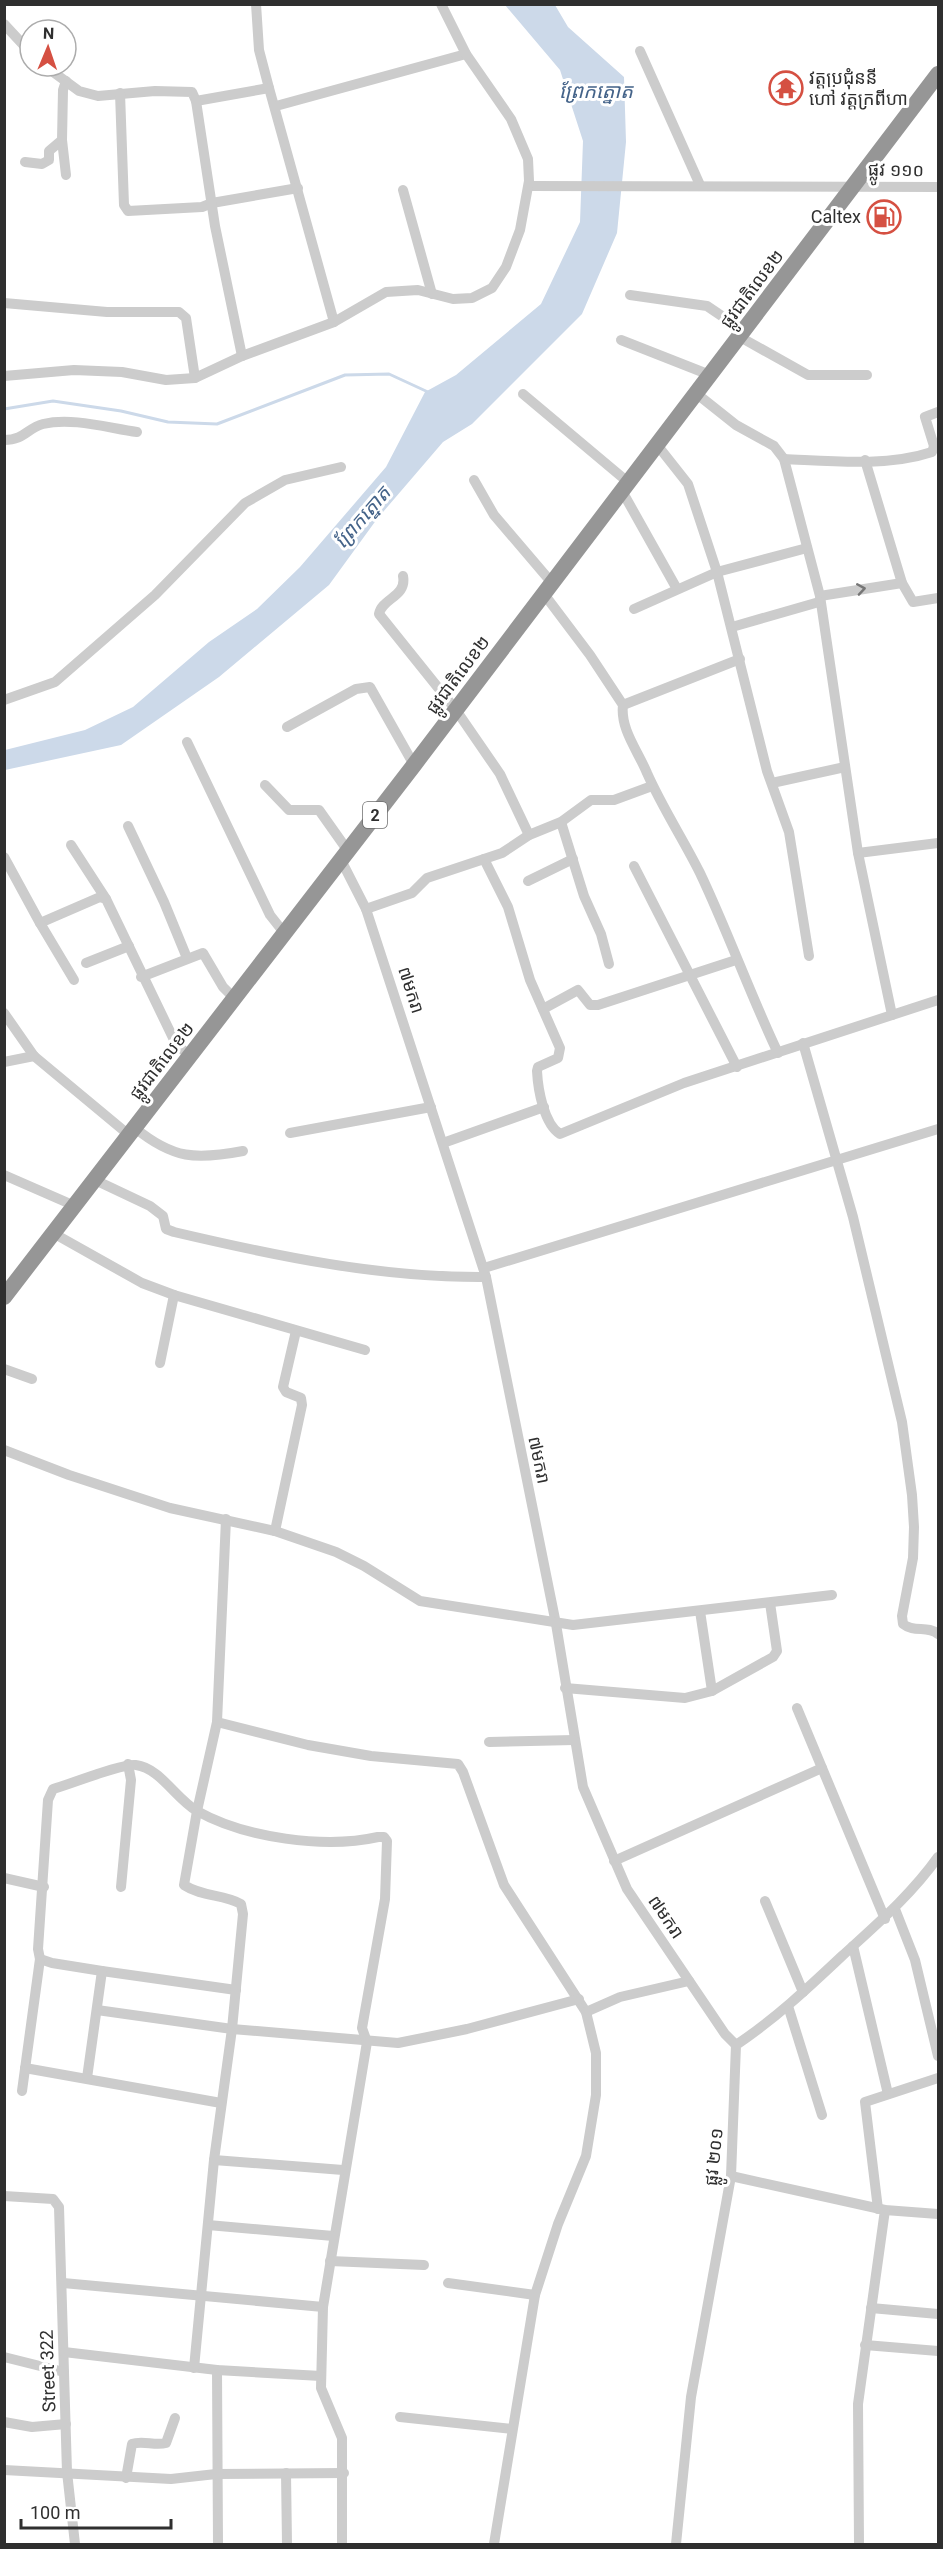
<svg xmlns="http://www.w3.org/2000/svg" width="943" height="2549" viewBox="0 0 943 2549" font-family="Roboto,'Noto Sans Khmer',sans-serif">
<rect width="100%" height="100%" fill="#fff"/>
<polygon fill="#ccd9e9" points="505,5 555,5 568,27 624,77 626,142 617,233 582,314 472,424 443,442 377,519 329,585 219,677 121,745 5,770 5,750 85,730 133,707 209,642 257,609 300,567 386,467 425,392 456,375 541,304 580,222 583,141 560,70"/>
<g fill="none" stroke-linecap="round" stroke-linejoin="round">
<polyline stroke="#ccd9e9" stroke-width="3" points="4,409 53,401 121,411 168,422 217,424 345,375 389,374 428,392"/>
<g stroke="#ccc" stroke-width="10">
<polyline points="4,24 30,52"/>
<polyline points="640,51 700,185"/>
<polyline points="45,66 79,91 98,96 155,91 192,92 196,101 269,88 259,50 256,4"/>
<polyline points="269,88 334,322"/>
<polyline points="120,93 124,205 128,211 202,207 212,203 298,188"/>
<polyline points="196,101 215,226 242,356"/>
<polyline points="276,106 466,54"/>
<polyline points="62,140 66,175"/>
<polyline points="25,162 42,164 49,160 49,151 62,140 63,90 66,81"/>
<polyline points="529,186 938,187"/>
<polyline points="403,190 432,294"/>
<polyline points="630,295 707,306 744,331"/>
<polyline points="4,303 107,312 179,312 186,318 195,378"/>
<polyline points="740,337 808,375 867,375"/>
<polyline points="621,340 710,375"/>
<polyline points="4,376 74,370 122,372 166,380 195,378 242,356 334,322 386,292 418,290 453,299 472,298 492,288 506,267 520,230 529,181 528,159 511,119 466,54 441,4"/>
<polyline points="523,394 629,483"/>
<polyline points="697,394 736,425 774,446 784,459 820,596 858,853 892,1015"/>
<path d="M4 440C25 440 27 428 43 424 72 417 108 428 137 432"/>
<polyline points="658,446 688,484 717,572 767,771 789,832 809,956"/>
<path d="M784 459C830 461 887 467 932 452L934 446 925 417 938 412"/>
<polyline points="865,460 902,583 913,602 938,598"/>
<polyline points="474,480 494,515 552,583"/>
<polyline points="622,491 677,589"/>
<path d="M403 576C407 597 382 598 379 614L456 710 500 774 529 835"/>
<path d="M544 594 590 655 623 705C620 729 638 751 647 773 662 807 683 839 700 873 728 932 750 994 778 1053"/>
<polyline points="820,596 902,583"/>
<polyline points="634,609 717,572 807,548"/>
<polyline points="732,627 819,602"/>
<polyline points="4,700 55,682 155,595 245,503 285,480 341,467"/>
<polyline points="623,705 740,659"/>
<polyline points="287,727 356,689 370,687 414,765"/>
<polyline points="187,742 270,915 285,934"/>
<polyline points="772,783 845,767"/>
<polyline points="265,785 289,810 319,810 348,851"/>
<polyline points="561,822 584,896 601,934 609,964"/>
<polyline points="128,826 164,902 187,958"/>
<polyline points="71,845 106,899"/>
<polyline points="858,853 938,843"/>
<polyline points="4,857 40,923 100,897 106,899 176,1044 190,1056"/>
<path d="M484 859 508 907 530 980 560 1048 558 1058 538 1067 537 1071C538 1090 544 1124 560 1134L684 1083 938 1000"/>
<polyline points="341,860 366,909 486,1277 556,1624 583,1787 627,1889 725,2034 736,2045"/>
<polyline points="634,866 737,1067"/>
<polyline points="528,881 573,859"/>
<polyline points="366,909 412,893 427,878 502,853 529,835 561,822 591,800 614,800 652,786"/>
<polyline points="40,923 74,980"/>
<polyline points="86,963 129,946"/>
<polyline points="141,977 203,953 223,987 235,999"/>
<polyline points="543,1009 578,990 590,1005 598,1005 736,960"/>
<polyline points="4,1013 34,1056 129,1135"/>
<path d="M803 1043 853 1217 902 1422 912 1495 914 1527 913 1558 902 1616 903 1624C914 1633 928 1625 938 1634"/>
<polyline points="4,1062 34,1056"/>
<path d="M135 1128C173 1159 196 1160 243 1151"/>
<polyline points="290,1133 431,1107"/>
<polyline points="443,1143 544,1107"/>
<polyline points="4,1175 75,1206"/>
<path d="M95 1180 150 1206 163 1216 166 1229 174 1232C276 1256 381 1278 486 1277"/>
<polyline points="53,1233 142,1283 174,1295 365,1350"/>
<polyline points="484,1268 938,1129"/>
<polyline points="160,1363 174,1295"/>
<polyline points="4,1369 32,1379"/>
<polyline points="4,1450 69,1475 170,1508 275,1531 336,1552 364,1566 420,1601 573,1625 832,1595"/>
<polyline points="275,1531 302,1405 301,1398 286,1392 283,1387 296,1331"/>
<polyline points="565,1688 685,1698 712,1691 700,1611"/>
<polyline points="712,1691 773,1657 777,1651 770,1603"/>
<polyline points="797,1708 885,1919"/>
<polyline points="217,1722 308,1745 371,1756 458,1764 463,1772 504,1885 586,2012 596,2053 596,2095 586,2156 558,2224 535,2295 494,2544"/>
<polyline points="489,1742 574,1740"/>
<polyline points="614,1861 822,1768"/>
<polyline points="4,1878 44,1887"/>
<polyline points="121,1887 131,1780 128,1764"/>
<polyline points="765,1901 803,1992"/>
<polyline points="895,1909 915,1960 938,2056"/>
<polyline points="853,1946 888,2094"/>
<polyline points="40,1959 52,1963 102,1971 236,1990"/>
<polyline points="788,2006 822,2115"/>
<polyline points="97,2010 232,2029 398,2043 467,2029 579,1999"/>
<polyline points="586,2012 620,1997 689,1981"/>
<polyline points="25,2068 221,2103"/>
<polyline points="87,2078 102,1971"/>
<path d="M22 2091 40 1959 38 1949 48 1800 53 1789C71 1784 123 1763 136 1765 160 1768 176 1799 197 1811 245 1838 325 1849 378 1837H384L387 1841 385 1899 362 2028 367 2042 323 2307 321 2388 342 2438V2544"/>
<polyline points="214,2160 343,2170"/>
<polyline points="731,2176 885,2210 938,2214"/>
<polyline points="4,2196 53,2199 59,2207 67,2472 75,2544"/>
<polyline points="878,2209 865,2102 938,2078"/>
<polyline points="208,2225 333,2236"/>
<polyline points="330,2261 424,2265"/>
<polyline points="63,2283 323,2307"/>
<polyline points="448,2283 535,2295"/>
<polyline points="871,2308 938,2314"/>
<polyline points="865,2345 938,2351"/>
<polyline points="64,2352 217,2370 321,2376"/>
<polyline points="4,2357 64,2372"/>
<path d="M194 2368 214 2160 232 2029 243 1914 241 1904C223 1894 202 1897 184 1885L197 1811 217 1722 226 1519"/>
<polyline points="217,2370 218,2544"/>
<polyline points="400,2417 512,2429"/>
<polyline points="4,2422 32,2427 66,2424"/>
<polyline points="4,2470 171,2479 216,2474 344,2473"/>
<polyline points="286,2473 287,2544"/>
<path d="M126 2478 132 2444C142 2440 155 2446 166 2443L175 2418"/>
<path d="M676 2544 691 2397 731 2176 736 2045C775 2019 808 1988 842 1956 877 1924 911 1895 938 1857"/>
<polyline points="859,2544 858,2404 885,2210"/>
</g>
<polyline stroke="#969696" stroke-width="16" points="4,1297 414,765 938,74"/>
</g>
<defs><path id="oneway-chevron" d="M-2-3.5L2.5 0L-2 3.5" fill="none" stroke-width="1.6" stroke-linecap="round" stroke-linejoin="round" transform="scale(1.5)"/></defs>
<use stroke="#767676" href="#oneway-chevron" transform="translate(861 589) rotate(-9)"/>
<defs>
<symbol id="temple-ring" viewBox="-11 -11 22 22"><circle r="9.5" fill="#fff" stroke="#d55042" stroke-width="1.5"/><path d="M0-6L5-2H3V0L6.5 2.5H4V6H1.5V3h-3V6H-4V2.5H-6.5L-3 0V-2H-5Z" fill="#d55042"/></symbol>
<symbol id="fuel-ring" viewBox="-11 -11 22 22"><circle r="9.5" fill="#fff" stroke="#d55042" stroke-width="1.5"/><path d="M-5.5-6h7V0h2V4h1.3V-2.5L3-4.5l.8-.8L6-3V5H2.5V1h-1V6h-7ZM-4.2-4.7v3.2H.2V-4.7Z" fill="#d55042"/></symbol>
</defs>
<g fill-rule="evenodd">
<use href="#temple-ring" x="767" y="69" width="38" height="38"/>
<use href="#fuel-ring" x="865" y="198" width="38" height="38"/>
</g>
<g text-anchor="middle" stroke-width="6" stroke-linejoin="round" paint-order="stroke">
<rect fill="#fff" stroke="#6d6d6d" stroke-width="1.5" x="363" y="802" width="24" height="26" rx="4.5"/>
<g font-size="16" font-weight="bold" fill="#2f2f2f">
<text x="375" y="821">2</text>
</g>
<g font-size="18" fill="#2f2f2f" stroke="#fff" text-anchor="start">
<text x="809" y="84">វត្តប្រជុំននី<tspan x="809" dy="21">ហៅ វត្តក្រពីហា</tspan></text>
<text x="861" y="223" text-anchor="end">Caltex</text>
</g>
<g font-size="18" fill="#2f2f2f" stroke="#fff">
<text transform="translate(896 170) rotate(1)" y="6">ផ្លូវ ១១០</text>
<text transform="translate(752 289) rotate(-53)" y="6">ផ្លូវជាតិលេខ២</text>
<text transform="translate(458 675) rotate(-53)" y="6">ផ្លូវជាតិលេខ២</text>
<text transform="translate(411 990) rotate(72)" y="6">៧មករា</text>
<text transform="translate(162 1061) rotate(-52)" y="6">ផ្លូវជាតិលេខ២</text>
<text transform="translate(539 1460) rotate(78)" y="6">៧មករា</text>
<text transform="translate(666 1917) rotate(56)" y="6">៧មករា</text>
<text transform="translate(714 2157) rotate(-84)" y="6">ផ្លូវ ២០១</text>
<text transform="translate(48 2371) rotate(-92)" y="6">Street 322</text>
</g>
<g font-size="20" font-style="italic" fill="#446389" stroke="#fff">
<text x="596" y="98">ព្រែកត្នោត</text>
<text transform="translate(362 517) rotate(-49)" y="7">ព្រែកត្នោត</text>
</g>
</g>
<rect width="943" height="2549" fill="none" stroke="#2f2f2f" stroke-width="12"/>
<g transform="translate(48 48) rotate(2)"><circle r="28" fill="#ffffff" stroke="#acacac" stroke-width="1.5"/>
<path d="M0-4.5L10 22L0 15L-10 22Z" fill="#d55042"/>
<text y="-9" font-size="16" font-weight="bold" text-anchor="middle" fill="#2f2f2f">N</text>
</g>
<path d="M21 2519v9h150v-9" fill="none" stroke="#2f2f2f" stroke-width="3"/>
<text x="30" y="2519" font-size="18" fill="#2f2f2f" stroke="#ffffff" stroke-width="4.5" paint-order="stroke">100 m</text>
</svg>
